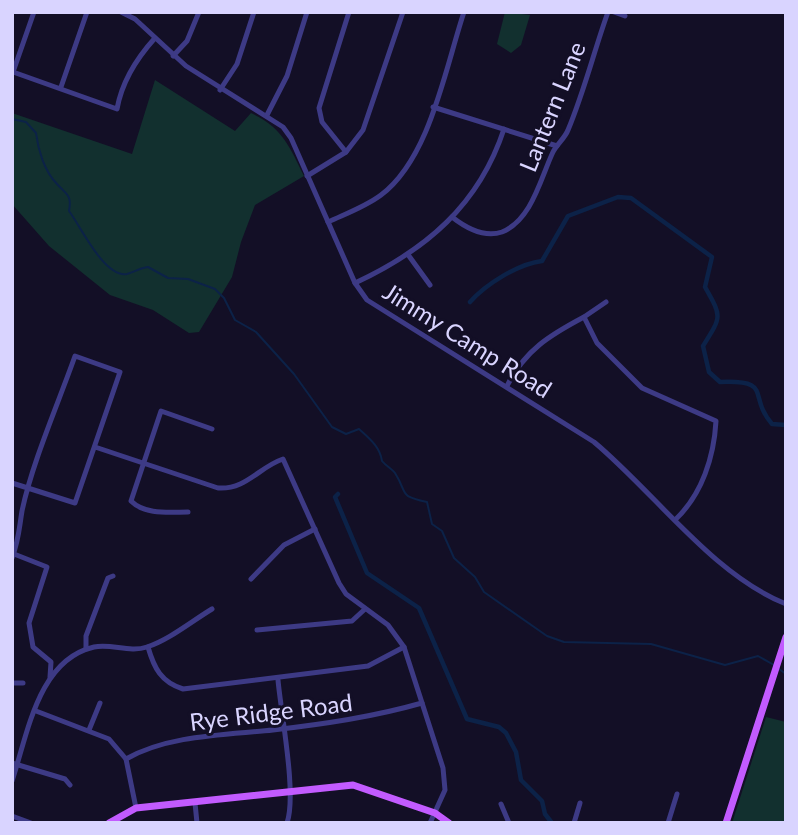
<svg xmlns="http://www.w3.org/2000/svg" width="798" height="835" viewBox="0 0 798 835" font-family="Lato,sans-serif">
<rect width="100%" height="100%" fill="#130f26"/>
<g fill="#12302f">
<polygon points="505,12 530,15 521,45 511,53 497,44"/>
<path d="M155 80 235 131 251 113C282 127 290 147 304 176L255 205 241 242 232 277 199 332 189 333 153 310 110 295 49 246 12 204V113L132 154Z"/>
<polygon points="766,717 786,722 786,823 732,823"/>
</g>
<g fill="none" stroke-linecap="round" stroke-linejoin="round">
<g stroke="#0c2248" stroke-width="2">
<path d="M12 119 26 122 36 133C38 149 44 171 57 184 67 195 72 195 69 211 80 225 104 278 127 274 134 272 140 268 148 267L168 278 188 279 215 289 224 298 235 320 256 332 294 374 332 427 346 434 359 429C370 439 380 447 382 461 386 466 392 469 395 473 409 495 397 495 427 502L432 524 442 531 454 558 475 577 484 592 547 636 564 642 651 644 725 665 758 656 774 665"/>
<polyline points="779,669 786,674"/>
</g>
<g stroke="#0c2248" stroke-width="4.5">
<path d="M470 302C486 284 518 264 542 261L568 216 618 197 631 198 712 257 705 287C722 317 722 316 703 346L709 372 720 382C774 380 747 395 772 424L786 425"/>
<polyline points="338,494 335,497 367,573 419,608 467,719 499,727 506,733 516,752 521,780 542,801 545,814 552,823"/>
</g>
<g stroke="#3d3a85" stroke-width="5">
<path d="M34 12 13 72 117 109C122 81 136 59 155 38"/>
<path d="M121 12 135 19 186 66 283 127 291 138 355 283 367 300 594 442C655 493 713 575 786 604"/>
<polyline points="614,12 625,16"/>
<polyline points="173,56 187,41 199,12"/>
<polyline points="61,87 87,12"/>
<polyline points="220,90 237,64 254,12"/>
<polyline points="433,107 557,146"/>
<polyline points="267,115 287,76 307,12"/>
<polyline points="346,152 322,122 319,108 349,12"/>
<polyline points="307,176 346,152 363,130 403,12"/>
<path d="M452 217C466 228 484 238 502 232 532 220 541 177 553 152 557 144 565 138 568 130 584 92 594 51 608 12"/>
<path d="M328 222C345 214 365 207 381 195 430 158 445 69 464 12"/>
<polyline points="409,256 430,285"/>
<path d="M355 283C426 250 479 205 504 129"/>
<polyline points="584,317 606,302"/>
<path d="M507 386C525 350 550 335 584 317L597 343 642 388 716 421C714 457 702 494 676 519"/>
<path d="M95 447 218 488C246 490 259 467 283 459L339 583 346 594 388 625 404 647 443 768 445 790 430 823"/>
<path d="M12 483 75 503 120 372 75 356C58 404 32 463 22 511 19 529 19 539 12 558"/>
<path d="M188 512C169 512 145 515 131 501L161 411 212 429"/>
<polyline points="14,554 47,567 29,623 33,647 51,662 50,677"/>
<polyline points="251,579 284,545 315,529"/>
<polyline points="257,630 352,621 365,609"/>
<path d="M148 647C154 668 161 682 183 689L368 666 404 647"/>
<polyline points="86,649 86,636 108,578 113,576"/>
<path d="M278 680C281 714 297 794 287 823"/>
<polyline points="12,683 23,683"/>
<polyline points="36,711 109,739 126,759 136,808"/>
<polyline points="89,730 100,703"/>
<path d="M126 759C168 735 225 735 273 730 324 724 373 717 422 703"/>
<polyline points="12,763 65,779 70,785"/>
<path d="M12 781C28 733 38 660 94 647 111 643 129 653 147 647 169 640 192 621 212 609"/>
<polyline points="195,803 197,823"/>
<polyline points="501,804 509,823"/>
<polyline points="12,816 31,823"/>
<polyline points="574,823 580,803"/>
<polyline points="668,823 677,794"/>
</g>
<g stroke="#c25bff" stroke-width="7">
<polyline points="109,823 136,808 353,785 435,813 449,823"/>
<polyline points="726,823 786,637"/>
</g>
</g>
<g text-anchor="middle" stroke-width="6" stroke-linejoin="round" paint-order="stroke">
<g font-size="24" fill="#d9d4ff" stroke="#130f26">
<text transform="translate(553 107) rotate(-68)" y="8">Lantern Lane</text>
<text transform="translate(467 341) rotate(32)" y="8">Jimmy Camp Road</text>
<text transform="translate(271 713) rotate(-7)" y="8">Rye Ridge Road</text>
</g>
</g>
<rect width="798" height="835" fill="none" stroke="#d9d4ff" stroke-width="28"/>
</svg>
